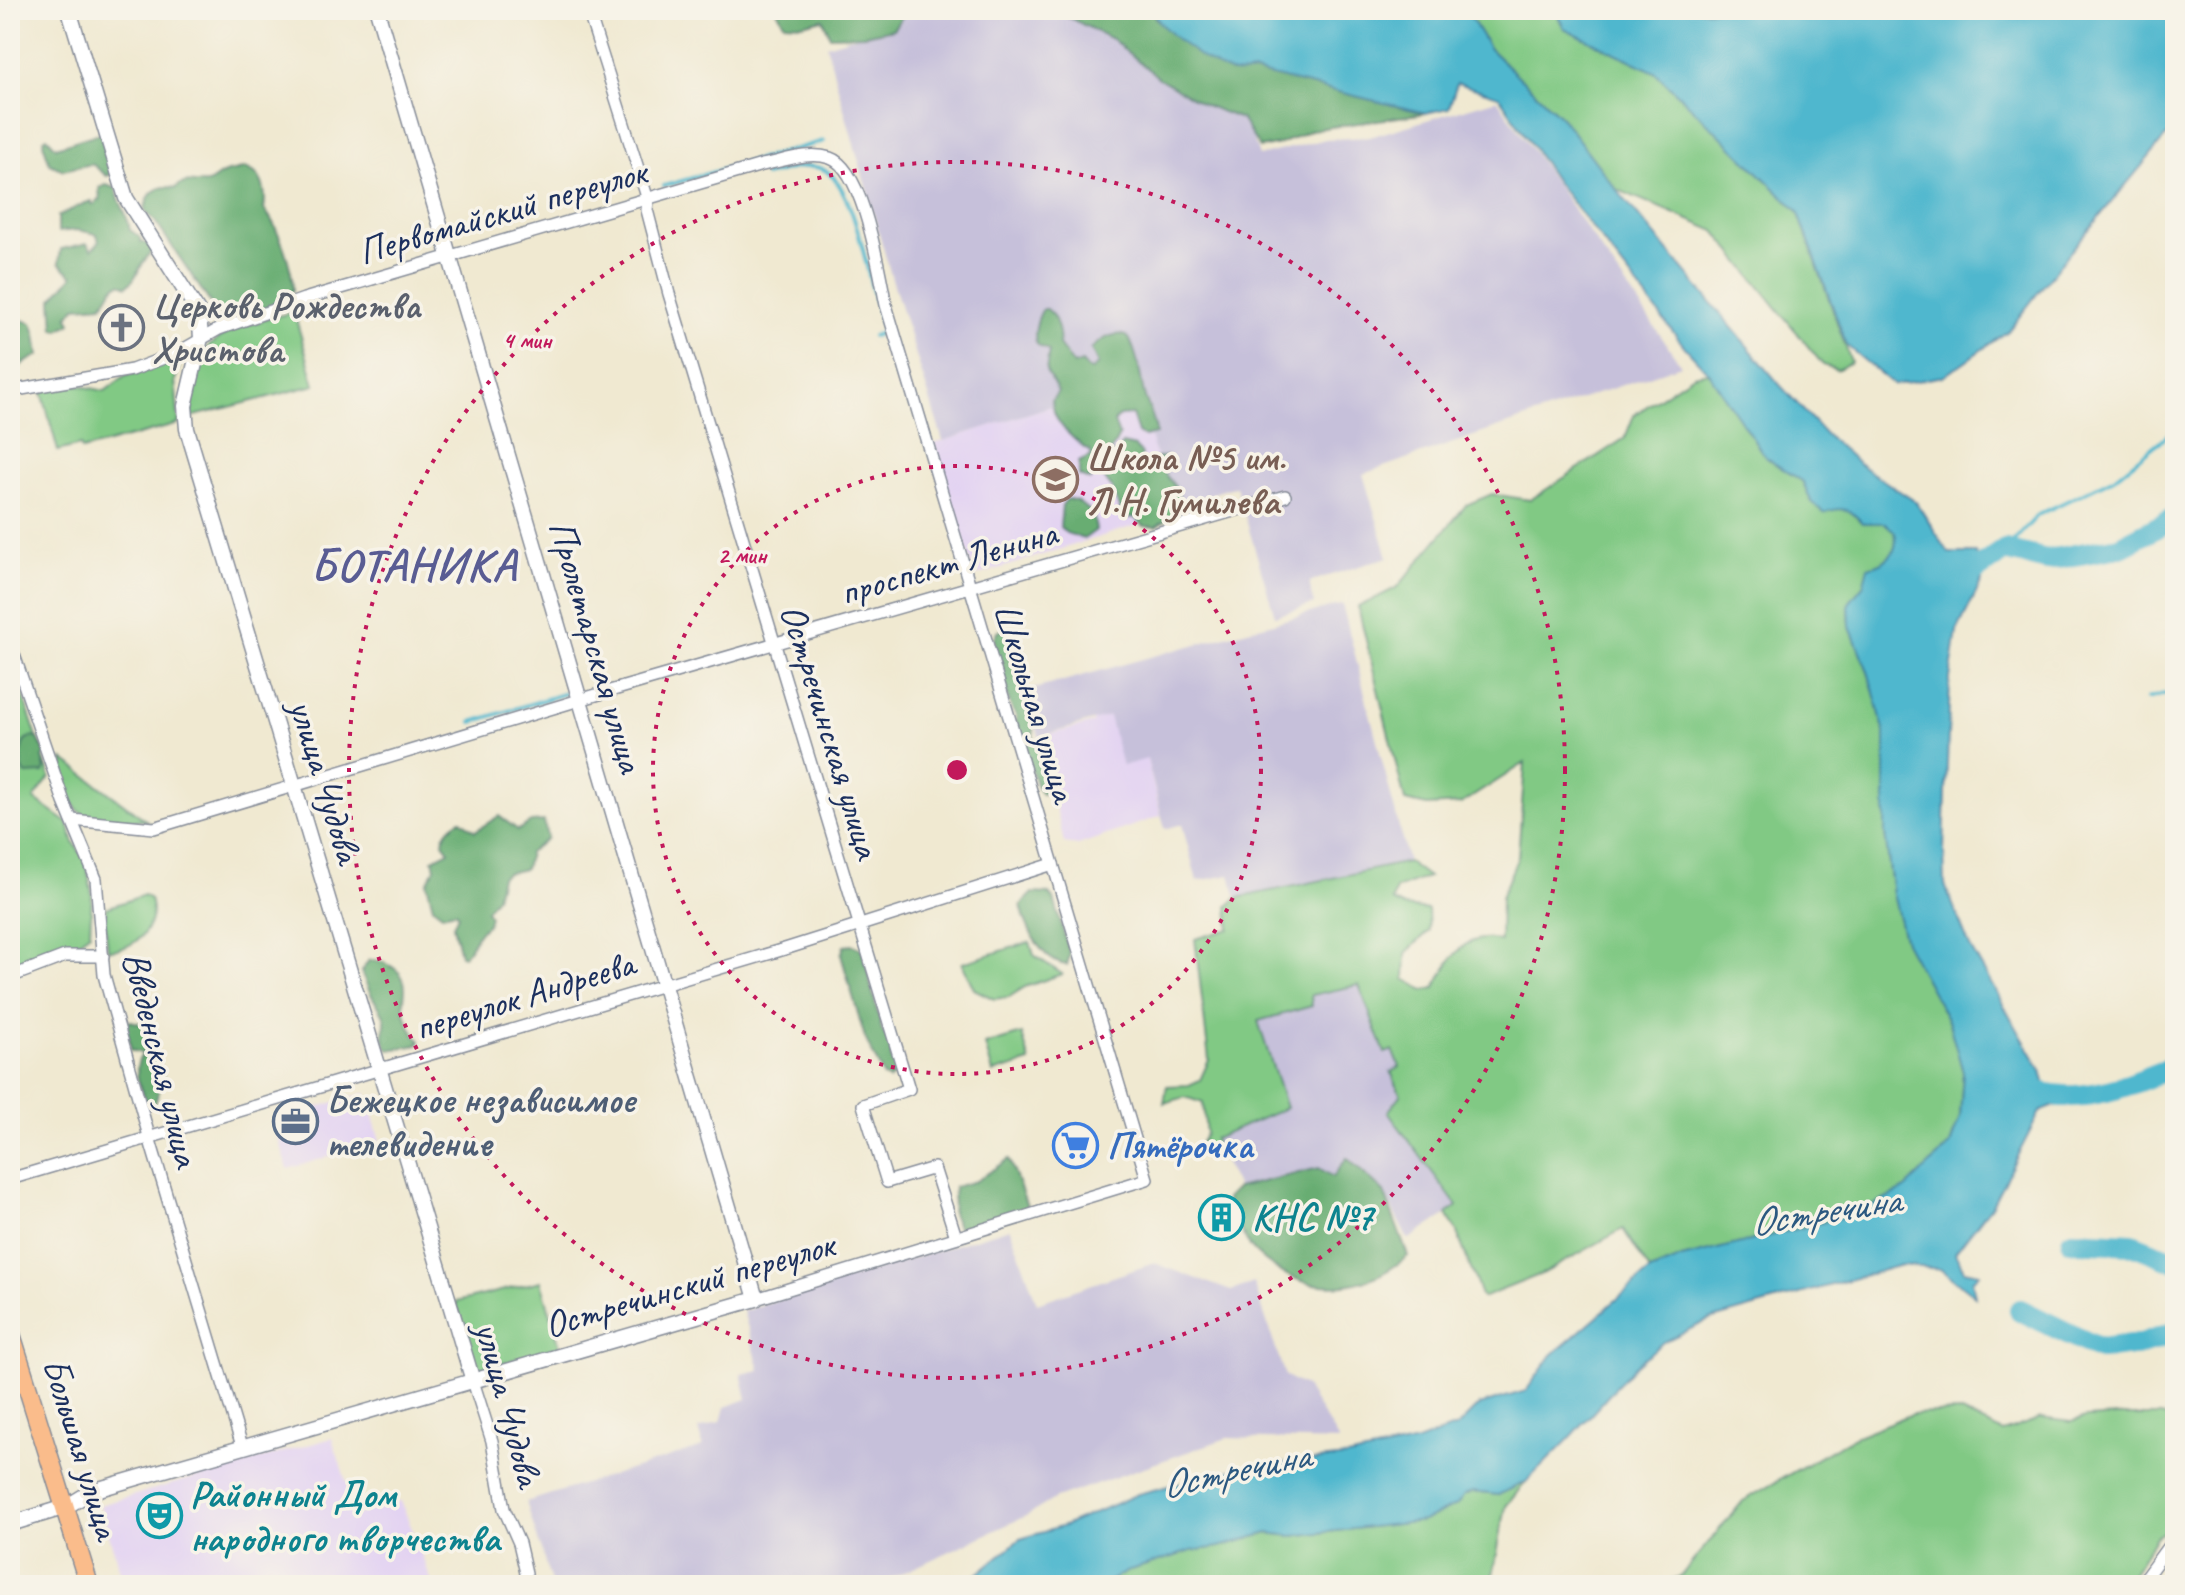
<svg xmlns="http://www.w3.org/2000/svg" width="2185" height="1595" viewBox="0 0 2185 1595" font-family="Caveat,sans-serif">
<rect width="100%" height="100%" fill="#f7f3e8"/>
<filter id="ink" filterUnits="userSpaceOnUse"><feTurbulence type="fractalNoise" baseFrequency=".0125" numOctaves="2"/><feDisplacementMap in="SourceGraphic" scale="16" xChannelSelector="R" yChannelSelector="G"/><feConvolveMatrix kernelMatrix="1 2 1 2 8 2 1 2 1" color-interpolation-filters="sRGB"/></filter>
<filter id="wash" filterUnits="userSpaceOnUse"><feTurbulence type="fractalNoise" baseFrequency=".006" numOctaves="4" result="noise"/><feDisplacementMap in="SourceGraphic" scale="32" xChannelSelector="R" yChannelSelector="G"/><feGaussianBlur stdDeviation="1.8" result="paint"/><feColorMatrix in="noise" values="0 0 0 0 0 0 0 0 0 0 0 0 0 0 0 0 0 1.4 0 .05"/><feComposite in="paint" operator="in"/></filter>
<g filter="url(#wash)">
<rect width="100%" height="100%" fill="#f0e9d1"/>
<g fill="#e3d3f2">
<polygon points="1131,380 1176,513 975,576 934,444"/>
<polygon points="1109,716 1147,759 1161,816 1078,845 1064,843 1040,737 1093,723 1093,720"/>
<polygon points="366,1093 380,1141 288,1169 273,1120"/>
<polygon points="332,1438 357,1515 401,1501 433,1585 124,1585 100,1505"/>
</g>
<g fill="#c6c0da">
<polygon points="901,10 1063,10 1245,116 1259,156 1326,139 1370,137 1497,99 1681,365 1363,474 1388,557 1309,582 1314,604 1275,616 1236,486 1173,506 1131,380 943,441 892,279 826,45 884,28"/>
<polygon points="1342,604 1408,862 1237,898 1230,875 1197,881 1182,824 1165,829 1147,759 1122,766 1109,716 1039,737 1027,691"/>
<polygon points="1359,984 1384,1053 1393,1050 1401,1068 1391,1072 1424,1147 1458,1207 1408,1240 1384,1192 1347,1158 1333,1178 1319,1168 1237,1188 1213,1139 1286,1108 1258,1021 1311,1006 1310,995"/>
<polygon points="1010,1228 1037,1303 1154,1263 1231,1291 1254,1283 1285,1376 1305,1386 1339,1441 1227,1438 1056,1498 1028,1515 877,1585 552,1585 526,1502 703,1447 698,1429 721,1422 725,1407 747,1399 741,1374 760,1370 743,1311"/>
</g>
<g fill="#81c984" stroke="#4e7c71" stroke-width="2">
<polygon points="1466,10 1555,10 1564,28 1655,72 1798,211 1851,362 1837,370 1823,365 1715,231 1616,189 1562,118 1490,49"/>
<path d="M294 312 315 385 191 417 192 402 203 352C226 327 263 320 294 312Z"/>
<polygon points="171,360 178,361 179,368 175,380 179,424 82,450 80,445 58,451 41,388 76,385 105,391 126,375 143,372"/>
<path d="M1708 372 1766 458 1802 481 1811 501 1849 509 1862 523H1885L1896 532C1899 554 1888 562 1869 567L1863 586 1849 603 1850 627 1868 671 1885 733V834L1893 894 1905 942 1949 1023 1963 1072 1960 1117 1950 1145 1905 1189 1859 1213 1682 1258 1650 1271 1623 1229 1544 1273 1482 1298 1456 1230 1447 1214 1457 1206 1388 1112 1401 1095 1391 1072 1400 1067 1393 1050 1385 1053 1359 985 1311 995 1312 1006 1258 1021 1286 1108 1214 1139 1218 1150 1192 1157 1206 1134 1203 1103 1185 1097 1164 1103 1167 1086 1189 1085 1200 1080 1209 1060 1195 939 1230 929 1228 906 1237 898 1408 862 1428 877 1396 889 1392 901 1404 907 1428 910 1429 931 1406 953 1405 979 1424 990 1435 988C1450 959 1464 930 1500 941L1501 897 1518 857 1525 763 1461 804 1427 806 1405 801 1358 607 1398 587 1466 505 1492 494 1530 500 1625 438 1634 415 1693 375Z"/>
<polygon points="20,686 50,777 34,799 68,823 74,843 86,861 92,894 90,933 64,952 10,972 10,690"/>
<path d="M63 759 147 821 86 816C66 805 63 780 63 759Z"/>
<path d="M144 895 150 899C158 927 137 949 108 950L105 922 106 908Z"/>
<polygon points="1030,942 1034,955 1062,974 1025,987 1009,997 994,999 974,989 962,963"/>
<polygon points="1022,1034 1030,1062 993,1073 985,1045"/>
<polygon points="541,1281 560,1346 491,1367 479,1368 472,1360 456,1302"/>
<polygon points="1961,1412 2003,1432 2041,1418 2071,1422 2086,1418 2118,1416 2161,1416 2175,1420 2175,1524 2156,1537 2125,1585 1660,1585 1679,1578 1743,1501 1854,1437 1912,1414"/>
<polygon points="1526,1482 1506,1506 1493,1575 1497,1585 1102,1585 1130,1570 1191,1551 1219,1547 1268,1533 1292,1536 1423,1521 1457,1505 1464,1495 1472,1492 1498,1495"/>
</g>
<g fill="#68ad72" stroke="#426e68" stroke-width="2">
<polygon points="777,10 907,10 893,29 864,35 830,36 823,19 802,24 784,23"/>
<polygon points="1054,10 1153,10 1155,18 1231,73 1255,72 1426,113 1311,130 1280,144 1260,148 1241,119 1205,105 1159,78 1112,39"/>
<polygon points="100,133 114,173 107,176 92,164 63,170 50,164 43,143 44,139 47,137 56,147"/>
<path d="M244 168C263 172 267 191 264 209 278 226 293 267 293 290 281 303 236 328 219 315 216 312 214 308 211 304L155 221 145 211C146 194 157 184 175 188 187 178 193 185 207 183 213 182 218 175 225 173 232 170 236 172 244 168Z"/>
<path d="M106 185 116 188C119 205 127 212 130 230L141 238V242L152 245 153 250C142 260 137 277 131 282 123 290 128 282 119 284 110 287 108 299 102 305L76 307 68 316 71 323 59 330 54 329 52 299 73 276 59 263 61 249 87 243 92 249 99 242 97 234 77 230 58 232V216C68 212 84 202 92 201V204H95L97 200H100L99 188Z"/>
<path d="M1043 309H1047C1056 316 1061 334 1059 345L1074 365 1082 362 1088 369 1092 370 1098 364 1091 349C1102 339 1117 329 1129 338 1137 354 1140 372 1143 389 1145 404 1156 417 1156 434L1144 437 1138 433 1132 415 1119 416 1114 422 1119 436 1110 453 1117 454 1122 444 1135 447 1142 454 1139 464 1146 467 1153 459 1168 456 1165 474 1176 488 1182 507C1177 518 1165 519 1156 527L1144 526 1134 517 1123 519 1112 488 1099 472 1093 473 1090 480 1079 476V462L1092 456 1090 451 1085 449C1070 435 1053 423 1052 400L1058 392 1046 371 1049 351C1047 350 1038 345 1037 344 1032 335 1038 316 1043 309Z"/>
<polygon points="19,319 32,323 36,334 39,355 21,365 16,375 10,377 10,320"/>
<polygon points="1067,499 1076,501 1093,513 1096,530 1084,539 1066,533 1060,527 1062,505"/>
<path d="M1004 630C1040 655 1020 674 1026 706 1029 718 1037 722 1033 736 1042 756 1048 770 1047 792L1042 794C1032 785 1036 772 1027 763L1026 744 1016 729V715C1003 699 1007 669 994 656V638L997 631Z"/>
<path d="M31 737 38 738 46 754 42 757 45 768 43 773 26 774C19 765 19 749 26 739Z"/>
<path d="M499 816 518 830 531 822 544 821 547 838 529 853 525 869 507 873 501 877 496 897 486 910 490 916 488 924C473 934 474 947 463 956L460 955 453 925 458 915 456 911 442 914 433 907 427 883 435 868 433 859 449 851 443 843C444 832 451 825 461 820L475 831Z"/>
<path d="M1033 893 1049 894 1054 899 1070 955 1067 965C1041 962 1026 927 1021 905Z"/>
<polygon points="853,945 862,949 882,1031 891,1042 891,1059 896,1067 895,1074 889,1080 884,1077 865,1038 841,955 844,946"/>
<path d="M369 960C385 960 405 970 405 988 405 995 403 1000 404 1007 406 1019 412 1032 420 1041L418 1045 389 1050C379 1035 386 1034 385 1019 383 1010 376 1004 372 996 368 989 365 980 361 972Z"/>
<polygon points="131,1021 143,1024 147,1034 154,1041 153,1052 144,1054 131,1050 128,1034 122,1027 125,1023"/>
<path d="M141 1056 156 1058 163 1071 162 1079 155 1104 150 1105C140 1093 132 1070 141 1056Z"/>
<path d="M1347 1158 1384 1192 1408 1256C1362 1295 1302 1297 1256 1253 1243 1241 1235 1215 1226 1199L1237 1188 1319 1168 1333 1177Z"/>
<polygon points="1009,1159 1027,1206 1021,1215 980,1227 959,1229 952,1214 954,1187 976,1181"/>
</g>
<g fill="#50b7ce" stroke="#367396" stroke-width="2">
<path d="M1153 10H1466L1490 49 1562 118 1616 189 1780 385 1826 435 1863 467 1916 502 1949 553H1976L1982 581 1957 631 1950 678 1944 850 1945 885 1970 947 2041 1070 2045 1086 2068 1091 2072 1099 2040 1112 1992 1205 1955 1253 1964 1270 1979 1273 1972 1280 1975 1296 1940 1269 1901 1265 1709 1320 1663 1342 1635 1366 1570 1438 1526 1482 1498 1495 1472 1492 1464 1495 1457 1505 1423 1521 1292 1536 1268 1533 1219 1547 1191 1551 1130 1570 1102 1585H964L1020 1539 1064 1526 1138 1494 1234 1469 1347 1457 1417 1442 1457 1427 1479 1405 1526 1391 1552 1355 1650 1271 1682 1258 1859 1213 1905 1189 1950 1145 1960 1117 1963 1072 1949 1023 1905 942 1893 894 1885 834V733L1868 671 1850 627 1849 603 1863 586 1868 567C1888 562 1899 553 1895 532L1885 523H1862C1851 508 1840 506 1824 513L1811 501 1802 481 1766 458 1708 372 1685 347 1557 183 1499 96 1457 83 1449 108 1426 113 1255 72C1248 73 1237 75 1230 72 1211 66 1158 30 1153 10Z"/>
<polygon points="1555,10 2175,10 2175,126 2070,252 2008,331 1944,376 1894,385 1847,346 1798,211 1655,72 1564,28"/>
</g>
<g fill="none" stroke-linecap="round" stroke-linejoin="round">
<g stroke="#50b7ce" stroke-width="4">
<path d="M765 176C782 172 802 163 820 168 857 178 870 297 884 332L873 336"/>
<polyline points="664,186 824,141"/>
<polyline points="2005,550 2038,515 2114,478 2175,429"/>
<polyline points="2147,699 2175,691"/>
<polyline points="472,722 566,693"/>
</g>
<g stroke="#50b7ce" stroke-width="22">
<polyline points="1963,590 1969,575 2005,550 2047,560 2119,547 2175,518"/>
<path d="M2042 1093C2085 1104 2137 1084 2175 1065"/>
<polyline points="2072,1241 2132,1244 2175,1261"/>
<polyline points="2020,1310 2100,1349 2141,1344 2175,1332"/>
</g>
</g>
</g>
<g filter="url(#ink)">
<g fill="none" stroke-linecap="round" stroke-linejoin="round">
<defs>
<g id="minor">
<polyline points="588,10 648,200 647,210 669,294 909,1089 863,1105 887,1182 934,1168 956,1237"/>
<path d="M10 391 132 370 177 353 219 329 304 299 762 165C784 161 808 151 830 158 864 169 879 272 886 305L1147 1179 756 1299"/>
<polyline points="10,643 64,802 96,879 104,975 152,1147 242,1446"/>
<polyline points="72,820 154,828 596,695 1285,496"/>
<polyline points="10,977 65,956 103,956"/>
<polyline points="10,1179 788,948 1053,864"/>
<polyline points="473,1381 492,1441 504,1509 519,1543 526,1573 525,1585"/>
<polyline points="2140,1585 2175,1537"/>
</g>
<g id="tertiary">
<polyline points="69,10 126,198 199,313 201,338 185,406 187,429 473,1381"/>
<polyline points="10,1524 66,1507 92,1491 756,1299 377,10"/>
</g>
<polyline id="primary" points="10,1331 89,1585"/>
</defs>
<use href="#minor" stroke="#868c98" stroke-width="14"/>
<use href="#tertiary" stroke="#868c98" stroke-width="17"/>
<use href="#primary" stroke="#868c98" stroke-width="21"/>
<use href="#minor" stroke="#fff" stroke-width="11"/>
<use href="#tertiary" stroke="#fff" stroke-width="14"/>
<use href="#primary" stroke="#fabc8b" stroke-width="18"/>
</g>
</g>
<g fill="none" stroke="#c2185b" stroke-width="4" stroke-dasharray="4 8">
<circle cx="957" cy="770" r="304"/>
<circle cx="957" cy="770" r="608"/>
</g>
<defs>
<symbol id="church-ring" viewBox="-11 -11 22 22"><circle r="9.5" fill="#f7f3e8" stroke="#6b7280" stroke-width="1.5"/><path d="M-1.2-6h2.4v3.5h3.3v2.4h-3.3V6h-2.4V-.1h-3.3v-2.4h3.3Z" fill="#6b7280"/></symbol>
<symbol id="school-ring" viewBox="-11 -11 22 22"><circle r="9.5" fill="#f7f3e8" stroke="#8d6e63" stroke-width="1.5"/><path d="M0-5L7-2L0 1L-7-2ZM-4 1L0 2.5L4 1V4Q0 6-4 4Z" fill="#8d6e63"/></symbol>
<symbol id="office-ring" viewBox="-11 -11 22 22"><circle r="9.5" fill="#f7f3e8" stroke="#5c6f8a" stroke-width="1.5"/><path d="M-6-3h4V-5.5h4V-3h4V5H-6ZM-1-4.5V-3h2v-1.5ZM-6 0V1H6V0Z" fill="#5c6f8a"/></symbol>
<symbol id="supermarket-ring" viewBox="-11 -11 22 22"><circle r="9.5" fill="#f7f3e8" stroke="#3f7fe0" stroke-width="1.5"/><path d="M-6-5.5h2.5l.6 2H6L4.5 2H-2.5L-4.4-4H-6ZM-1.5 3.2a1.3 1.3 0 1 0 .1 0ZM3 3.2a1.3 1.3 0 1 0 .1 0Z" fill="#3f7fe0"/></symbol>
<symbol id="building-ring" viewBox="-11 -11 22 22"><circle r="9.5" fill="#f7f3e8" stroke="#0f9aa8" stroke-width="1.5"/><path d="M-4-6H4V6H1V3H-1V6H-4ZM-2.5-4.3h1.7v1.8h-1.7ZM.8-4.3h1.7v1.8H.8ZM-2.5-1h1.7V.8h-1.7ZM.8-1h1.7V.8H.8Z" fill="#0f9aa8"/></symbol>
<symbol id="theatre-ring" viewBox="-11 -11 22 22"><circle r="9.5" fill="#f7f3e8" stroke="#0f9aa8" stroke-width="1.5"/><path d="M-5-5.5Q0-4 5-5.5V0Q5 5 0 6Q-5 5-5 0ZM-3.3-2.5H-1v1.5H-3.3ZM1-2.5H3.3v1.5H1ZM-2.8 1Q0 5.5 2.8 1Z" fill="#0f9aa8"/></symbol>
</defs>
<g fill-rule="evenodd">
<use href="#church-ring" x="96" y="302" width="51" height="51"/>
<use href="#school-ring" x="1030" y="454" width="51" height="51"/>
<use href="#office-ring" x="270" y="1096" width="51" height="51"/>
<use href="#supermarket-ring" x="1050" y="1120" width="51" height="51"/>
<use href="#building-ring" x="1196" y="1192" width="51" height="51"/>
<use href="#theatre-ring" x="134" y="1490" width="51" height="51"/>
</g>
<g text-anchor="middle" stroke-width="7" stroke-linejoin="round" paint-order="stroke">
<g font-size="38" fill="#1b2f5e" stroke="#f7f3e8">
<text transform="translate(502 211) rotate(-16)" y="13">Первомайский переулок</text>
<text transform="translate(948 562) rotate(-16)" y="13">проспект Ленина</text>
<text transform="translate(597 646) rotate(74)" y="13">Пролетарская улица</text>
<text transform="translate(1036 702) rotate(73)" y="13">Школьная улица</text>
<text transform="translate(831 731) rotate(73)" y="13">Остречинская улица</text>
<text transform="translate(326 781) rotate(73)" y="13">улица Чудова</text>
<text transform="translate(524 995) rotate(-17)" y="13">переулок Андреева</text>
<text transform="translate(162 1059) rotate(76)" y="13">Введенская улица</text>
<text transform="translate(689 1284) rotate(-16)" y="13">Остречинский переулок</text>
<text transform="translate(509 1404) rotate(75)" y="13">улица Чудова</text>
<text transform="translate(82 1448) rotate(73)" y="13">Большая улица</text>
</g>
<g font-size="38" font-weight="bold" fill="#5b616d" stroke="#f7f3e8" text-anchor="start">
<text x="152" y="318">Церковь Рождества<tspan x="152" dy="44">Христова</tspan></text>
</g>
<g font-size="38" font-weight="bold" fill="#785e54" stroke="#f7f3e8" text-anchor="start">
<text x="1086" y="470">Школа №5 им.<tspan x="1086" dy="44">Л.Н. Гумилева</tspan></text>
</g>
<g font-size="38" font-weight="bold" fill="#4e5e75" stroke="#f7f3e8" text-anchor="start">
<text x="326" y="1112">Бежецкое независимое<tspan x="326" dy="44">телевидение</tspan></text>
</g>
<g font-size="38" font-weight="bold" fill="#366cbe" stroke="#f7f3e8" text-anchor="start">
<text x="1107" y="1158">Пятёрочка</text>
</g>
<g font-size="38" font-weight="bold" fill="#0d838f" stroke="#f7f3e8" text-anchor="start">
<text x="1252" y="1230">КНС №7</text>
<text x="190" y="1507">Районный Дом<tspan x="190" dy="44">народного творчества</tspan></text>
</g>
<g font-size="40" font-style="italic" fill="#2b5880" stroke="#f7f3e8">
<text transform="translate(1825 1210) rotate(-9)" y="14">Остречина</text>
<text transform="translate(1235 1469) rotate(-12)" y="14">Остречина</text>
</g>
<g font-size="46" font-weight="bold" letter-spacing="2" fill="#595c93" stroke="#f7f3e8">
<text x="414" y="580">БОТАНИКА</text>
</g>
</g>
<circle cx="957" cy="770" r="12" fill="#c2185b" stroke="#f7f3e8" stroke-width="4"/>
<g font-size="24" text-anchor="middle" font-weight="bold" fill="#c2185b" stroke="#f7f3e8" stroke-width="7" stroke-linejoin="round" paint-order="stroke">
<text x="527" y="348">4 мин</text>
<text x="742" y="563">2 мин</text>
</g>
<rect width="2185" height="1595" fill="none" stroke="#f7f3e8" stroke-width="40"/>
</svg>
